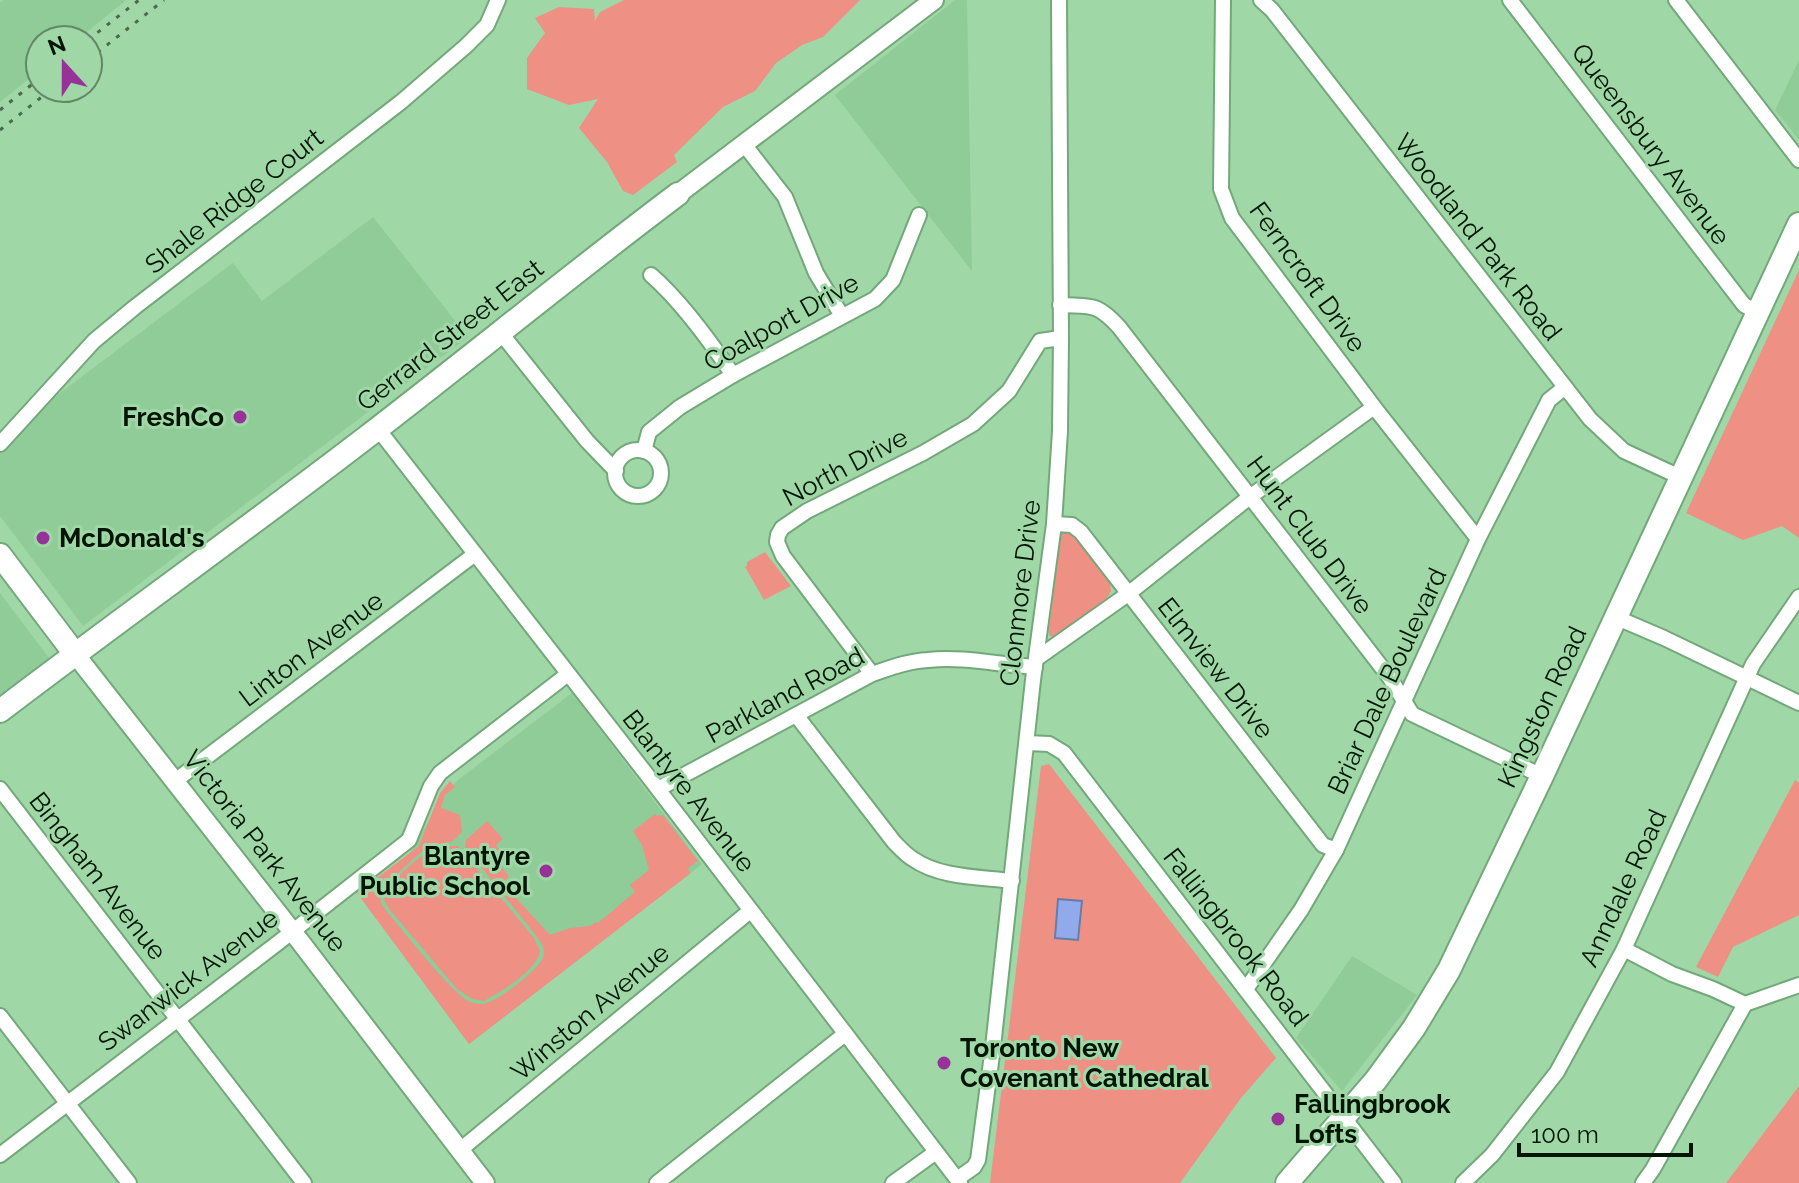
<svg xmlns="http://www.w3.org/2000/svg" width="1799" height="1183" viewBox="0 0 1799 1183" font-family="Raleway,sans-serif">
<rect width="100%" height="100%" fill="#a0d7a6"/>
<g fill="#90cc97">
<polygon points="4,0 126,0 77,40 40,40 40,70 0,102 0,3"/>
<polygon points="955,0 967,0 972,271 835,95"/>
<polygon points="1799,60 1799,140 1775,110"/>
<polygon points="373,217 468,337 83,626 0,516 0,438 233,263 262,301"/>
<polygon points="0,593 49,658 0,696"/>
<polygon points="572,693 702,864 469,1044 364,902 401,869 444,794 458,780"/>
<polygon points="1352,956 1417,995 1342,1091 1296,1038"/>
</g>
<g fill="#ef9084">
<polygon points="624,0 860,0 823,37 802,45 776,63 755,91 723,107 674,155 677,162 633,195 623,191 607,162 579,128 598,99 569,105 527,89 527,58 545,33 535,18 559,7 594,9 595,21 600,12"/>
<polygon points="1799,270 1799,538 1782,526 1743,540 1686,513"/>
<polygon points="1068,531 1073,534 1110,583 1111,591 1107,598 1054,638 1049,635 1049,631 1060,536 1062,532"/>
<polygon points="765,552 791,586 764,600 745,567 747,566 747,562"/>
<polygon points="1049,764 1276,1058 1241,1098 1180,1183 990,1183 1041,766"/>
<polygon points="1795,780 1799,783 1799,915 1733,947 1718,977 1696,967"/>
<path d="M450 781 455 787 445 795 441 808 460 815 462 832 453 841 428 847 412 860 395 876 383 889 380 896 381 903 387 912C402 929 453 995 470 1002 472 1003 480 1004 482 1004 496 1003 541 969 544 955 545 946 539 940 534 933L465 847 466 840 487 821 503 839 496 845 506 857 499 864 509 876 502 883 550 935 570 928 590 926 596 922 598 923 635 892 630 885 649 870 642 845 633 831 655 814 657 816 663 815 698 861 687 869 691 873 469 1044 357 893 419 846 440 793Z"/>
<path d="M458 846 534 938 540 951C537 970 501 992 484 1001L472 999 457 989 390 910 384 900C387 883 417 857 433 849 441 846 450 846 458 846Z"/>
<polygon points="1799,1086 1799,1183 1726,1183"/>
</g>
<polygon fill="#91aaeb" stroke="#667da6" stroke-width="2" points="1058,899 1082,901 1078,940 1055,938"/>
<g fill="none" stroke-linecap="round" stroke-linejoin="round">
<defs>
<g id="street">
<polyline points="1223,0 1221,189 1232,218 1374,407 1478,539"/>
<polyline points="1261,0 1272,10 1590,419 1624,451 1680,477"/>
<polyline points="1510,0 1744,305 1757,312"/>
<polyline points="1676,0 1799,160"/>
<polyline points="743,143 785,197 816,273 842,316"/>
<path d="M651 275C682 302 710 341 733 375"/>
<path d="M1060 305C1092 307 1096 302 1119 327L1390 678 1412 714 1542 776"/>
<polyline points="500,332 587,441 616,471"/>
<polyline points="378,429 651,780 960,1183"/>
<polyline points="0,444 94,341 135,307 401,102 466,46 487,25 498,0"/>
<circle cx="638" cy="473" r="23"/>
<polyline points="644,451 649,432 680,407 733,375 875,299 893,280 919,215"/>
<polyline points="1054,524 1072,525 1081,532 1323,845 1336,850"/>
<polyline points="1615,617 1664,638 1799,703"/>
<polyline points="1036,659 1128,594 1251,496 1374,407"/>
<polyline points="872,674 783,556 777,542 778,535 782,528 807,511 923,453 973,424 1009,391 1040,341 1061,338"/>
<path d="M796 715 894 842C900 848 906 855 913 859 940 878 980 877 1012 881"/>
<polyline points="1027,743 1049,744 1064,753 1394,1183"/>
<polyline points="175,781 475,554"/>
<polyline points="0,789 304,1183"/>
<path d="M658 789 872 674C890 668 908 661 928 660 963 656 1000 665 1035 667"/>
<polyline points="1624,949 1672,974 1713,989 1745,1004"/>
<polyline points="1246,989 1301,910 1336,850 1478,539 1549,400 1564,388"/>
<polyline points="0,1016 129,1183"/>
<polyline points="460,1150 750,911"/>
<polyline points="0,1155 279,942 409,840 431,786 440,773 568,674"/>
<polyline points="957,1179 974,1167 978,1160 993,1047 1033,680 1054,524 1060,431 1061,338 1059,0"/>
<polyline points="657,1183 845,1034"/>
<polyline points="893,1183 936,1152"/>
<polyline points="1463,1183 1492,1155 1557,1072 1624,949 1753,664 1799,597"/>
<polyline points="1643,1183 1653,1169 1745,1004 1799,985"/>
</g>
<g id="secondary">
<polyline points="678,194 934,0"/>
<polyline points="75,654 299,940 485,1183"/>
</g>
<g id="primary">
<polyline points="0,555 75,654"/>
<path d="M0 711C122 618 247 529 368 436 472 356 573 273 678 194"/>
<polyline points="1287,1183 1376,1080 1414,1028 1449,970 1542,776 1799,224"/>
</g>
</defs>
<use href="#street" stroke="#73a87a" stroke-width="18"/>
<use href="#secondary" stroke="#73a87a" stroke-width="22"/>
<use href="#primary" stroke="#73a87a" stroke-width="26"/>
<use href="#street" stroke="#fff" stroke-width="14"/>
<use href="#secondary" stroke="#fff" stroke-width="18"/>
<use href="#primary" stroke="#fff" stroke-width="22"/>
<g stroke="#486b4c" stroke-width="3" stroke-dasharray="4 8" stroke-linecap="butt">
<polyline points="88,40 139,0"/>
<polyline points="88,60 164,0"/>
<polyline points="0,110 40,78"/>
<polyline points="0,130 53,88"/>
</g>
</g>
<g fill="#973398" stroke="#a0d7a6" stroke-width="3">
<circle cx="240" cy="417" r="8"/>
<circle cx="43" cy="538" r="8"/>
<circle cx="546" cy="871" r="8"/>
<circle cx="944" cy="1063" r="8"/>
<circle cx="1278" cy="1119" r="8"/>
</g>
<g text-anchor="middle" stroke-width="6" stroke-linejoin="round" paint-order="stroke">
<g font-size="26" fill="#021505" stroke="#a0d7a6">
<text transform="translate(1651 144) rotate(53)" y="9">Queensbury Avenue</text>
<text transform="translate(234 201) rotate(-38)" y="9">Shale Ridge Court</text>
<text transform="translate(1478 237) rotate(52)" y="9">Woodland Park Road</text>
<text transform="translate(1308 277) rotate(54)" y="9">Ferncroft Drive</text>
<text transform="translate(781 322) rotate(-29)" y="9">Coalport Drive</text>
<text transform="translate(450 335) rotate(-38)" y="9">Gerrard Street East</text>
<text transform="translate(845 467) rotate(-28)" y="9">North Drive</text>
<text transform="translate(1310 535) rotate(53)" y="9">Hunt Club Drive</text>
<text transform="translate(1020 593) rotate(-83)" y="9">Clonmore Drive</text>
<text transform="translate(311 649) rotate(-37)" y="9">Linton Avenue</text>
<text transform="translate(1216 668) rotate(52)" y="9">Elmview Drive</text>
<text transform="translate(1387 681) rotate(-65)" y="9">Briar Dale Boulevard</text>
<text transform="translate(785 695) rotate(-28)" y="9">Parkland Road</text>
<text transform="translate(1542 707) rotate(-65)" y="9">Kingston Road</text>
<text transform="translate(689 791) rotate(52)" y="9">Blantyre Avenue</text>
<text transform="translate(265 851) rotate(52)" y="9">Victoria Park Avenue</text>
<text transform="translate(98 876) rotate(52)" y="9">Bingham Avenue</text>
<text transform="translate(1623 888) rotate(-65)" y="9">Anndale Road</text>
<text transform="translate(1236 937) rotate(52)" y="9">Fallingbrook Road</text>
<text transform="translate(188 980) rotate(-37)" y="9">Swanwick Avenue</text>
<text transform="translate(590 1012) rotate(-40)" y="9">Winston Avenue</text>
</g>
<g font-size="26" font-weight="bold" fill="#021505" stroke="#a0d7a6" text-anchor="start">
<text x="224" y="426" text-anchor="end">FreshCo</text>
<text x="59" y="547">McDonald's</text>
<text x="530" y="865" text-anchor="end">Blantyre<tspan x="530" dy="30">Public School</tspan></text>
<text x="960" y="1057">Toronto New<tspan x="960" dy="30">Covenant Cathedral</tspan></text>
<text x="1294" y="1113">Fallingbrook<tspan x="1294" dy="30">Lofts</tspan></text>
</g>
</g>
<g transform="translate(64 64) rotate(339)"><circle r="38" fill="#a0d7a6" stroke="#618966" stroke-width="2"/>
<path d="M0-6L14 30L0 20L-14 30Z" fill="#973398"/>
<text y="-12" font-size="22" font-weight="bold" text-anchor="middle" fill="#021505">N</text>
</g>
<path d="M1519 1143v12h172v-12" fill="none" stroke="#021505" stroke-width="4"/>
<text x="1531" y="1143" font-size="24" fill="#021505" stroke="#a0d7a6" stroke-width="6" paint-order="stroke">100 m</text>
</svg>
